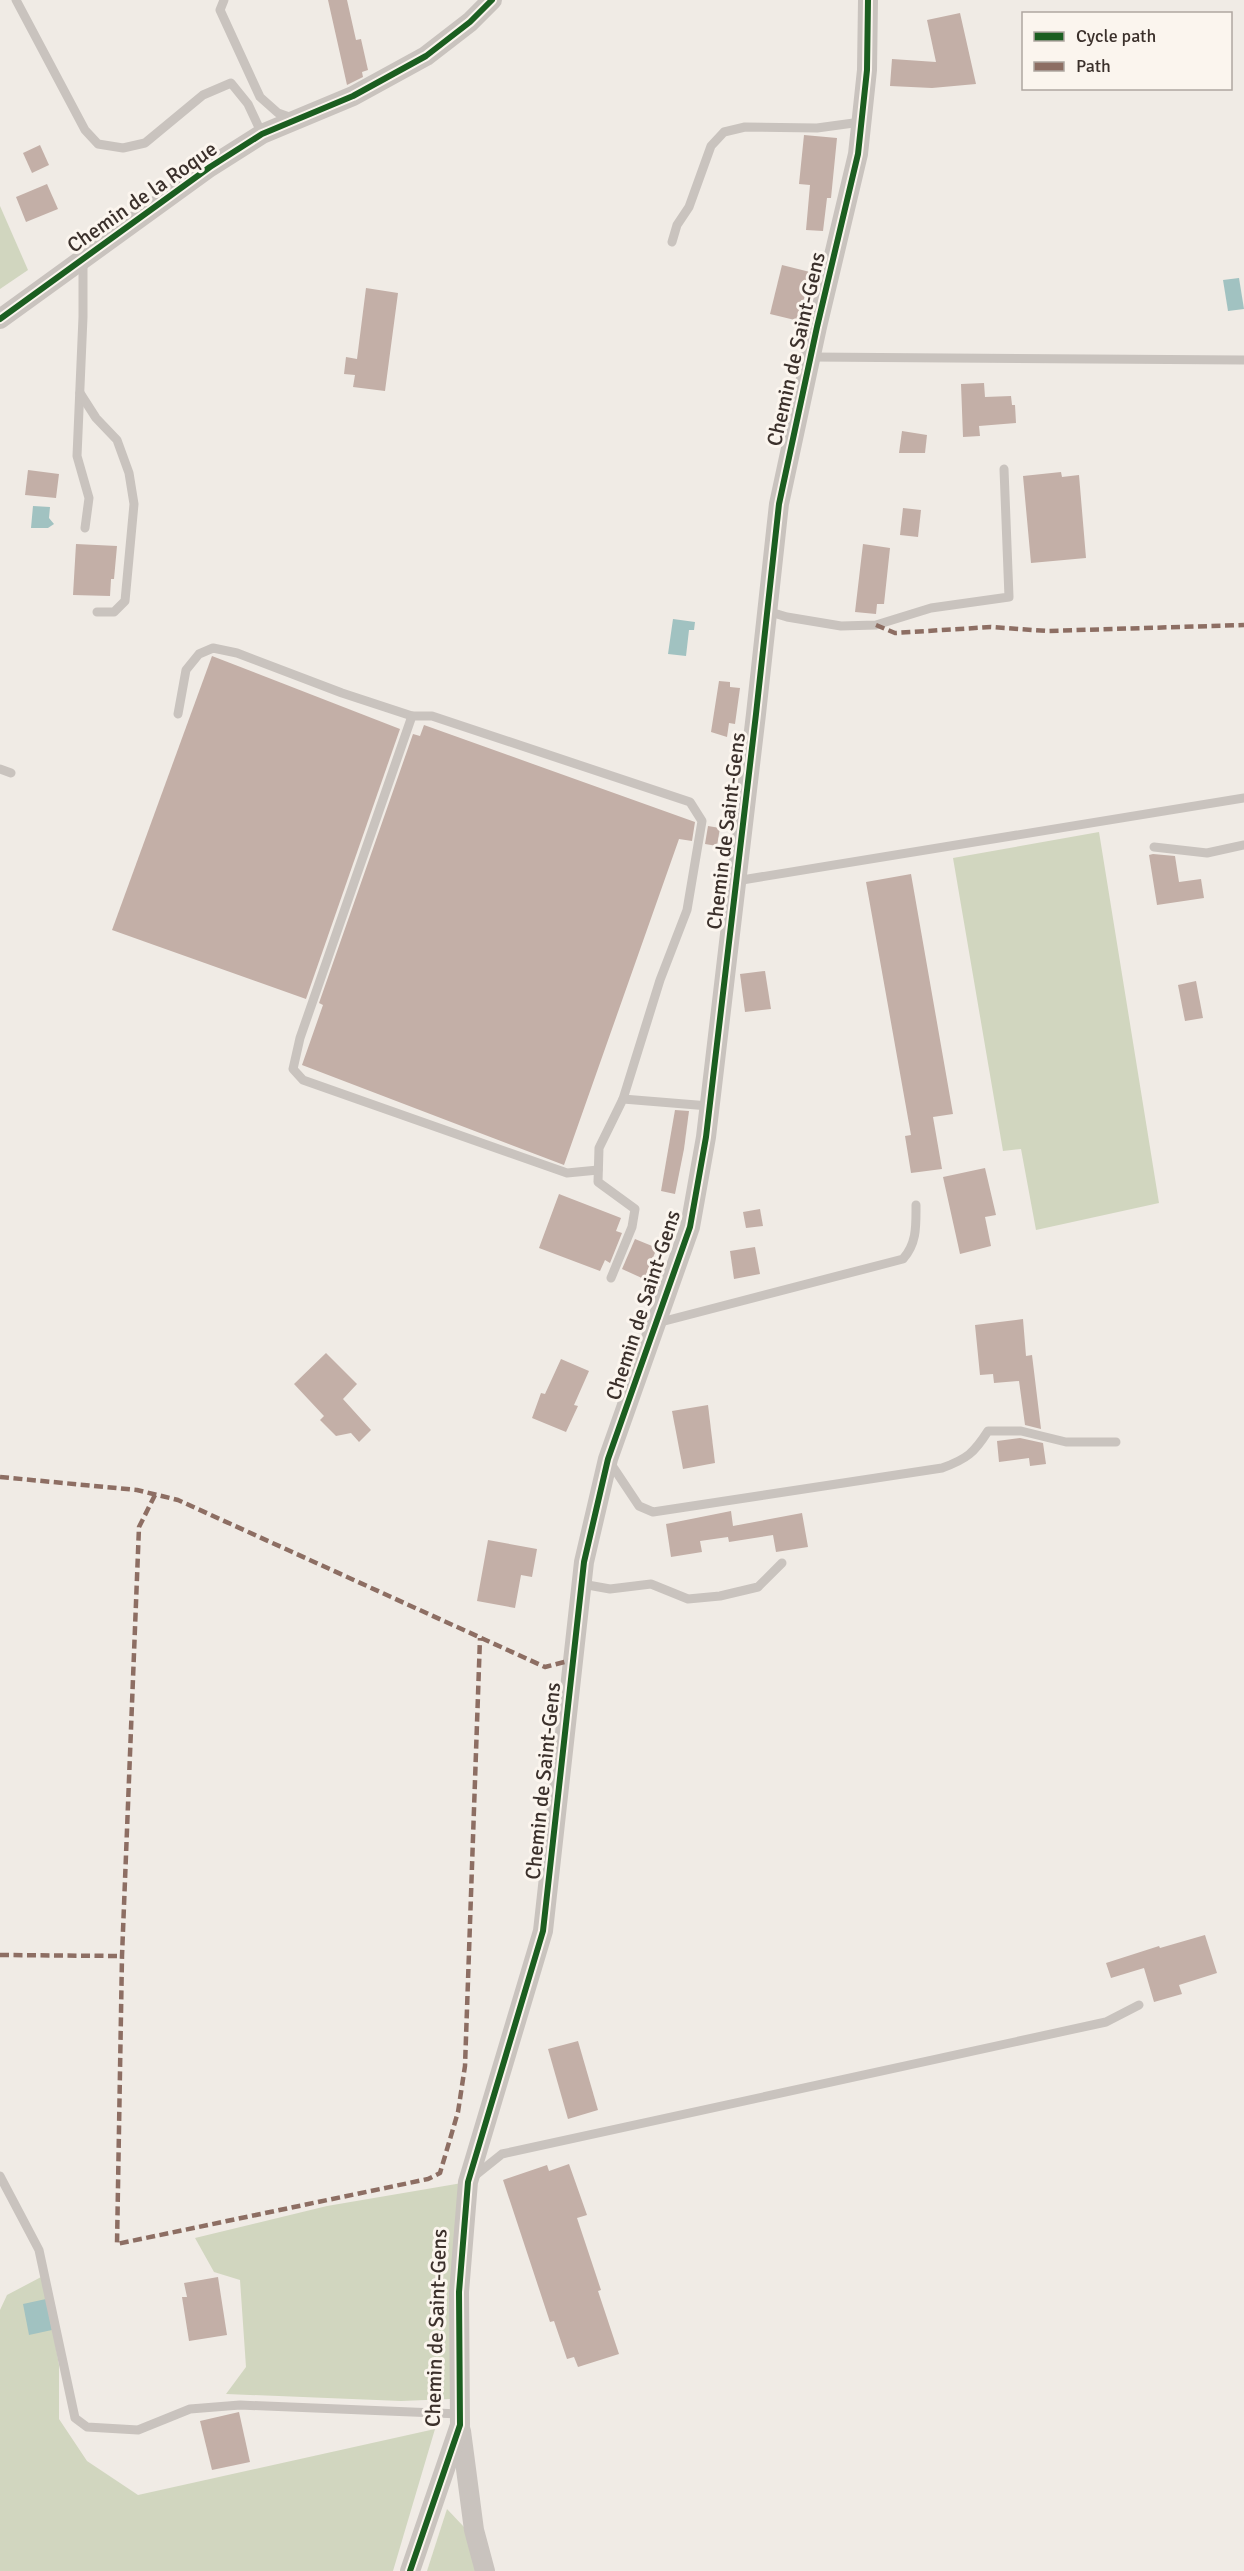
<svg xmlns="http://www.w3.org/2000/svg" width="1244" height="2571" viewBox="0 0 1244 2571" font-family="Signika,sans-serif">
<rect width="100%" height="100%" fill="#f0ebe5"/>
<g fill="#d1d6bf">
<polygon points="0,206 28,270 0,289"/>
<polygon points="1099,832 1159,1203 1036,1230 1021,1149 1003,1151 953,858"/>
<polygon points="462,2183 450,2399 401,2401 226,2394 246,2367 240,2280 214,2272 195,2238 327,2206"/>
<polygon points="43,2276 59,2365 59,2419 87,2461 138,2495 435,2429 393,2571 0,2571 0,2310 7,2295"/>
<polygon points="447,2509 464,2527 476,2571 427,2571"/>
</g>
<g fill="#a1c2c1">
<polygon points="1239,278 1244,309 1228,311 1223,280"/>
<polygon points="33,506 50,507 49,518 54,524 48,528 31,528"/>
<polygon points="673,619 695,622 694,630 689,630 686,656 668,654"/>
<polygon points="46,2299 52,2330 29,2335 23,2304"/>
</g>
<g fill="#c3afa7">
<polygon points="328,0 347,0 356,40 361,39 368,70 362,72 363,77 347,85"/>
<polygon points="960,13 976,84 932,88 890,86 892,59 936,62 927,20"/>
<polygon points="804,135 837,138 831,198 827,198 823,231 806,230 810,185 799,184"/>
<polygon points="40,145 49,165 32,173 23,153"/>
<polygon points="47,184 58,209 26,222 16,197"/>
<polygon points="782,265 810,272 799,321 770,314"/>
<polygon points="366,288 398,293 385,391 353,387 355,375 344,374 346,357 357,359"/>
<polygon points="984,383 985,397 1011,396 1012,405 1015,405 1016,423 979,426 980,436 963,437 961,384"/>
<polygon points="902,431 927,435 925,453 899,453"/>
<polygon points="28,470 59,474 56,498 25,495"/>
<polygon points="1061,472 1062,477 1079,475 1086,558 1031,563 1023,476"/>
<polygon points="903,508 921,510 918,537 900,535"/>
<polygon points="76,544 117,546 114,579 111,579 110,596 73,595"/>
<polygon points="863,544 890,548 884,604 877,604 876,614 855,612"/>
<polygon points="212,656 400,729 306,999 112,930"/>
<polygon points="719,681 730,682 730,687 740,688 735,724 729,723 727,737 711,732"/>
<polygon points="424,725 695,822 692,841 679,839 564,1165 302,1065 323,1005 319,1003 413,734 420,736"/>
<polygon points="708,826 720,828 717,846 705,844"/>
<polygon points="1153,854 1175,856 1179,882 1201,879 1204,898 1157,905 1149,855"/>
<polygon points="911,874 953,1114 933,1117 942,1169 911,1173 905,1136 911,1135 866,882"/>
<polygon points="765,971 771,1009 745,1012 740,974"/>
<polygon points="1196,981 1203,1018 1185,1021 1178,985"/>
<polygon points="675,1110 689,1111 684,1149 675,1194 661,1191"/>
<polygon points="985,1168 996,1215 985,1217 991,1246 960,1254 943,1177"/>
<polygon points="559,1194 621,1218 616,1231 622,1233 610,1263 605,1260 600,1271 539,1248"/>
<polygon points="760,1209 763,1226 746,1228 743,1212"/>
<polygon points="635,1239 657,1248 644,1279 622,1269"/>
<polygon points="755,1247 760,1274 734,1279 730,1251"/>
<polygon points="1023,1319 1026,1356 1032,1355 1041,1429 1025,1425 1019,1381 994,1383 993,1374 980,1375 975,1325"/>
<polygon points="326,1353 357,1384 343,1399 371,1430 359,1442 351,1433 336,1436 320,1420 324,1416 294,1384"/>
<polygon points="561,1359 589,1371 574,1405 578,1406 566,1432 532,1418 541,1393 545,1394"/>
<polygon points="708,1405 715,1463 683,1469 672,1411"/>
<polygon points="1020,1438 1043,1443 1046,1464 1030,1466 1029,1458 999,1462 997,1441"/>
<polygon points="731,1511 733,1526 802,1513 808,1547 776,1552 773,1535 729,1542 728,1537 700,1541 702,1552 671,1557 666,1524"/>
<polygon points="488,1540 537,1549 532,1577 521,1575 515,1608 477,1601"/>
<polygon points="1205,1935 1217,1973 1179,1985 1182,1994 1154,2002 1144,1968 1111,1978 1106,1963 1159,1946 1160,1948"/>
<polygon points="578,2041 598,2110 568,2119 548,2049"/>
<polygon points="569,2164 587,2215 577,2218 601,2290 598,2291 619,2354 578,2367 574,2357 567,2359 554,2321 550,2322 503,2180 547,2165 549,2171"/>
<polygon points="218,2277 227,2335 189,2341 182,2297 187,2297 184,2283"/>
<polygon points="239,2412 250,2462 212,2470 200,2421"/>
</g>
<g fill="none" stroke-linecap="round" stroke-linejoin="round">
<g stroke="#c9c3be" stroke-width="9">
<polyline points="16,0 85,130 98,144 123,148 145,143 203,95 231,83 248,104 262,134"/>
<polyline points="224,0 220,10 260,97 278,113 295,119"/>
<polyline points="672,242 677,225 689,207 711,146 724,132 745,127 817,128 861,122"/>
<polyline points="83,261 83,317 77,456 89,498 85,528"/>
<polyline points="810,357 1244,360"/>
<polyline points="80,393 96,418 117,440 129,473 134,504 125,601 114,612 97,612"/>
<polyline points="767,611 787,617 841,626 876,625 931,608 1009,597 1004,469"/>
<polyline points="178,714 186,670 199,654 213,648 237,653 342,693 412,716"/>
<polyline points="0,769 11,773"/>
<polyline points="1154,847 1207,853 1244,845"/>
<polyline points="736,881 1244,798"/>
<polyline points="598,1170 567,1173 303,1080 293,1069 300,1038 412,716 432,716 690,802 702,821 687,910 660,980 623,1099"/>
<polyline points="611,1278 632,1227 635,1209 598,1182 599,1148 623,1099 709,1106"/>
<path d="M657 1323 903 1259C917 1243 916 1226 916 1205"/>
<path d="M609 1461 639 1506 653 1512 942 1468C967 1459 974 1453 988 1431H1021L1066 1442H1116"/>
<polyline points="582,1584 610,1589 651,1584 688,1599 720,1596 758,1587 782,1563"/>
<polyline points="0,2176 39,2250 75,2418 87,2427 138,2430 190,2409 240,2405 460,2414"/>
<polyline points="472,2178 502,2154 1106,2022 1139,2005"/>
</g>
<g stroke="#c9c3be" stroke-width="20">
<polyline points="0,319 210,167 262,134 353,96 426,56 470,22 492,0"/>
<polyline points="461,2431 474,2530 485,2571"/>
<polyline points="410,2571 460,2425 459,2292 468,2182 543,1931 584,1562 608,1459 690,1227 706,1137 756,714 779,504 817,327 858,154 867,70 868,0"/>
</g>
<g stroke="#8d6e63" stroke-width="4.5" stroke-dasharray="9 4.5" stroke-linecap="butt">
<polyline points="876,625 895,633 991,627 1047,631 1244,625"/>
<polyline points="0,1477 137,1490 178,1500 545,1667 572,1660"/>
<polyline points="155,1495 139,1527 122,1956 117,2244 428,2179 440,2173 458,2112 465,2066 480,1638"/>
<polyline points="0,1955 122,1956"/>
</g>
<defs>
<g id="cycleway">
<polyline points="0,319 210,167 262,134 353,96 426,56 470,22 492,0"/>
<polyline points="410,2571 460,2425 459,2292 468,2182 543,1931 584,1562 608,1459 690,1227 706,1137 756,714 779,504 817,327 858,154 867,70 868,0"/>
</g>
</defs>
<use href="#cycleway" stroke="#fbf5ee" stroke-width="10"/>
<use href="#cycleway" stroke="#1b5e20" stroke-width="6"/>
</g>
<g text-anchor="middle" stroke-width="6" stroke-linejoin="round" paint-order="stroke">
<g font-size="21" fill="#3b302b" stroke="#fbf5ee">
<text transform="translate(142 197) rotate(-35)" y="7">Chemin de la Roque</text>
<text transform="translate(796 349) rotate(-77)" y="7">Chemin de Saint-Gens</text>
<text transform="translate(726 831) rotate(-83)" y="7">Chemin de Saint-Gens</text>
<text transform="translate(643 1305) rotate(-72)" y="7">Chemin de Saint-Gens</text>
<text transform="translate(543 1781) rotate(-84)" y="7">Chemin de Saint-Gens</text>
<text transform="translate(436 2328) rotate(-88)" y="7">Chemin de Saint-Gens</text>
</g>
</g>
<rect x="1022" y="12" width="210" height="78" fill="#fbf5ee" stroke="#aea6a0" stroke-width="1.5"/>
<rect x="1034" y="32" width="30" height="9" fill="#1b5e20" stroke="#aea6a0" stroke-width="1.5"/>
<text x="1076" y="42" font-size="18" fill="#3b302b">Cycle path</text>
<rect x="1034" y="62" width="30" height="9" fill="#8d6e63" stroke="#aea6a0" stroke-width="1.5"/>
<text x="1076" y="72" font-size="18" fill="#3b302b">Path</text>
</svg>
